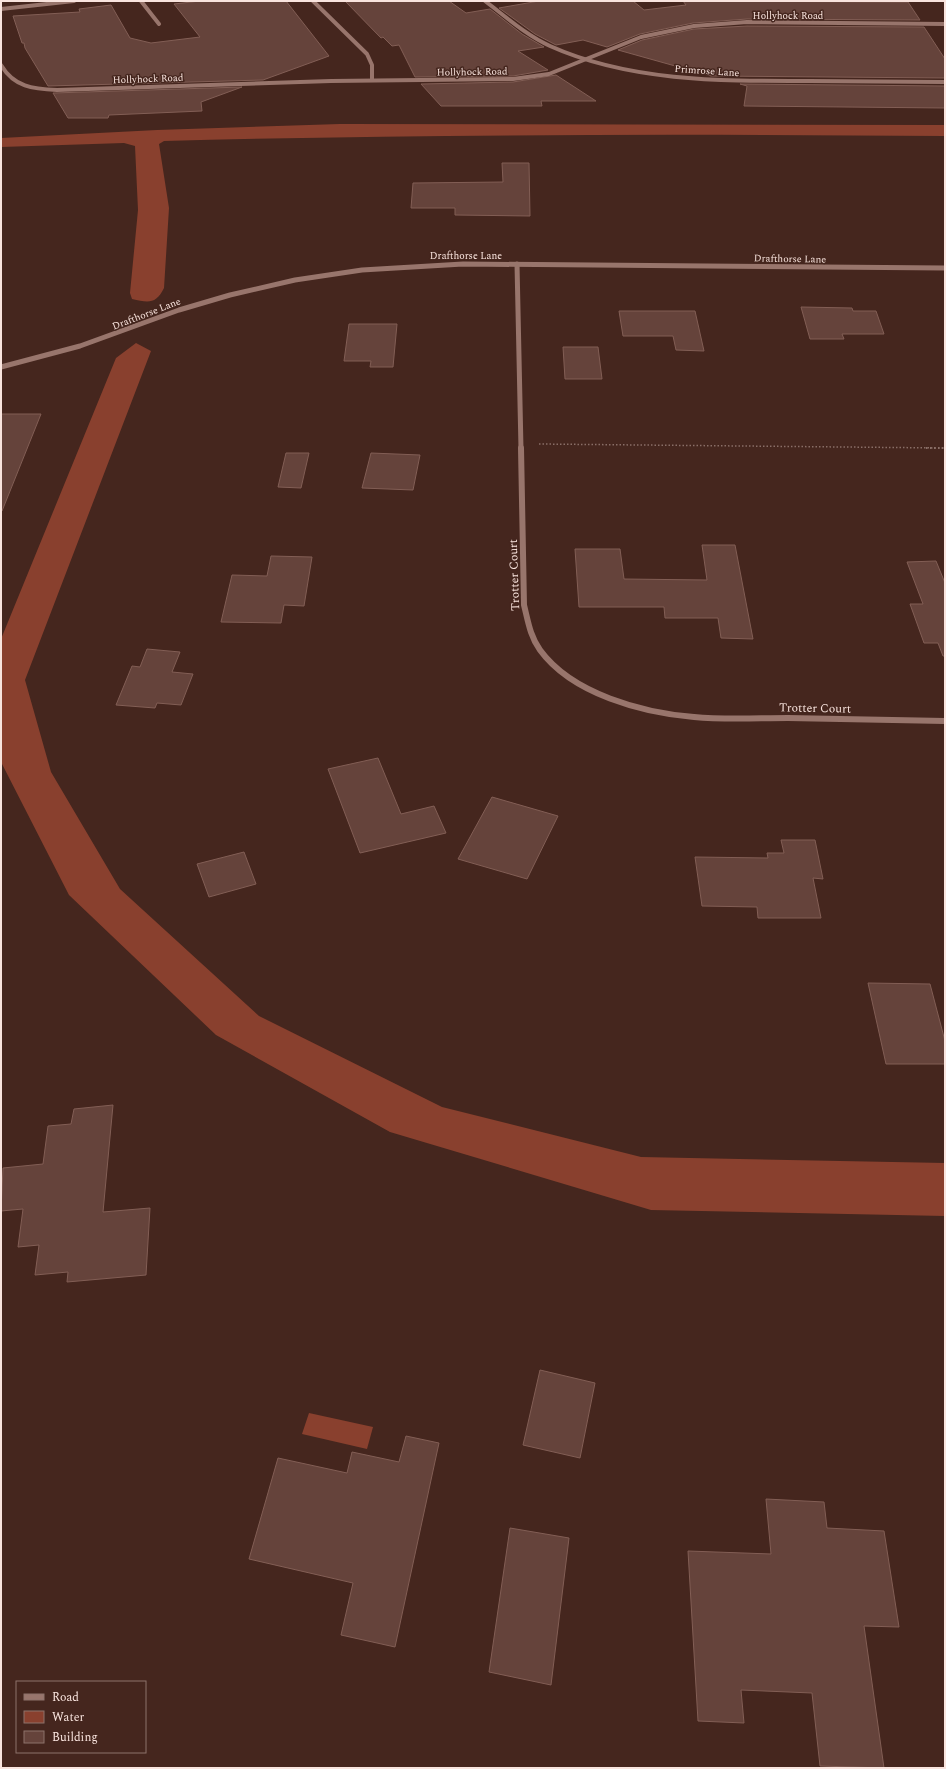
<svg xmlns="http://www.w3.org/2000/svg" width="946" height="1769" viewBox="0 0 946 1769" font-family="Spectral,serif">
<rect width="100%" height="100%" fill="#45261e"/>
<g fill="#89402e">
<path d="M340 124 945 125V136C685 134 425 134 164 141L159 144 169 208 164 288C156 304 149 303 132 299L130 293 138 210 135 146 124 143 1 147V138L157 130Z"/>
<polygon points="136,343 151,351 25,680 51,772 120,889 259,1016 442,1107 641,1157 945,1163 945,1216 651,1210 390,1132 216,1035 69,895 1,762 1,639 116,358"/>
<polygon points="309,1413 373,1427 367,1449 302,1434"/>
</g>
<g fill="#65433b" stroke="#825e55">
<polygon points="200,1 286,1 329,56 263,80 48,86 25,48 24,43 22,43 13,16 80,12 79,9 111,5 130,38 151,43 200,37 174,4"/>
<polygon points="345,1 449,1 466,13 490,9 522,34 544,47 518,51 548,70 513,76 415,77 399,45 392,46 383,37 381,38"/>
<polygon points="539,1 633,1 644,10 686,5 683,1 908,2 920,20 747,19 693,23 640,34 607,47 583,40 556,45 535,34 499,8"/>
<polygon points="747,26 924,27 945,59 945,78 711,76 618,50 642,40 694,29"/>
<polygon points="556,75 596,101 541,101 542,106 441,106 421,84 513,82"/>
<polygon points="740,84 945,86 945,108 744,106 747,86"/>
<polygon points="242,87 201,102 202,111 109,115 108,118 68,118 53,93"/>
<polygon points="502,163 529,163 530,216 455,215 455,208 411,208 413,183 503,182"/>
<polygon points="801,307 852,308 853,311 876,311 884,334 842,334 844,339 810,339"/>
<polygon points="619,311 695,311 704,351 676,350 673,336 623,336"/>
<polygon points="349,324 397,324 393,367 370,367 371,361 344,361"/>
<polygon points="563,347 598,347 602,379 565,379"/>
<polygon points="1,414 41,414 2,511 1,511"/>
<polygon points="286,453 309,453 301,488 278,487"/>
<polygon points="371,453 420,455 413,490 362,488"/>
<polygon points="702,545 735,545 753,639 721,638 718,618 665,618 664,607 579,607 575,549 620,549 624,579 707,580"/>
<polygon points="271,556 312,557 304,606 284,605 281,623 221,622 232,575 267,576"/>
<polygon points="936,561 945,583 945,656 943,656 938,643 924,643 910,604 923,604 907,562"/>
<polygon points="147,649 180,652 172,672 193,674 181,705 157,703 155,708 116,705 132,666 140,667"/>
<polygon points="378,758 401,814 434,806 446,833 360,853 328,769"/>
<polygon points="492,797 558,816 527,879 458,859"/>
<polygon points="781,840 815,840 823,879 813,878 821,918 758,918 757,907 702,906 695,857 768,858 767,853 784,853"/>
<polygon points="244,852 256,884 209,897 197,864"/>
<polygon points="868,983 930,984 945,1041 945,1064 886,1064"/>
<polygon points="113,1105 103,1212 150,1208 146,1275 67,1282 68,1272 35,1275 39,1245 18,1247 23,1209 1,1211 3,1168 43,1164 48,1126 71,1124 74,1109"/>
<polygon points="540,1370 595,1383 580,1458 523,1445"/>
<polygon points="406,1436 439,1443 395,1647 341,1635 353,1583 249,1559 278,1458 347,1473 352,1452 399,1462"/>
<polygon points="766,1499 824,1502 827,1528 884,1531 899,1627 864,1626 884,1768 820,1766 812,1693 741,1690 744,1723 698,1721 688,1551 771,1554"/>
<polygon points="510,1528 569,1538 551,1685 489,1672"/>
</g>
<g fill="none" stroke-linecap="round" stroke-linejoin="round">
<polyline stroke="#896e67" stroke-width="1.5" stroke-dasharray="1.5 2" stroke-linecap="butt" points="539,444 945,448"/>
<polyline stroke="#896e67" stroke-width="2" stroke-dasharray="1.5 2.5" stroke-linecap="butt" points="926,448 945,448"/>
<g stroke="#98756c" stroke-width="4">
<polyline points="141,1 159,24"/>
<polyline points="313,1 367,54 372,65 372,80"/>
<path d="M485 1C506 17 526 35 550 46 630 82 723 81 809 81 854 81 900 82 945 82"/>
<polyline points="1,9 74,1"/>
<path d="M1 65C14 87 33 89 57 90L331 81 513 79 549 74 641 37 694 26 747 22 945 24"/>
</g>
<g stroke="#98756c" stroke-width="5">
<polyline points="517,264 521,449"/>
<polyline points="1,367 80,346 179,310 230,295 295,280 362,270 463,264 945,268"/>
</g>
<path stroke="#98756c" stroke-width="6" d="M521 448 524 605C528 621 530 636 540 650 572 694 643 713 694 717 725 720 757 718 788 718 840 719 893 720 945 721"/>
</g>
<g text-anchor="middle" stroke-width="3" stroke-linejoin="round" paint-order="stroke">
<g font-size="10" fill="#f9e4de" stroke="#45261e">
<text x="788" y="19">Hollyhock Road</text>
<text transform="translate(707 70) rotate(4)" y="4">Primrose Lane</text>
<text transform="translate(472 71) rotate(-1)" y="4">Hollyhock Road</text>
<text transform="translate(148 78) rotate(-2)" y="4">Hollyhock Road</text>
<text x="466" y="259">Drafthorse Lane</text>
<text transform="translate(790 258) rotate(1)" y="4">Drafthorse Lane</text>
<text transform="translate(146 313) rotate(-21)" y="4">Drafthorse Lane</text>
</g>
<g font-size="12" fill="#f9e4de" stroke="#45261e">
<text transform="translate(514 575) rotate(-92)" y="4">Trotter Court</text>
<text transform="translate(815 708) rotate(1)" y="4">Trotter Court</text>
</g>
</g>
<rect width="946" height="1769" fill="none" stroke="#f9e4de" stroke-width="4"/>
<rect x="16" y="1681" width="130" height="72" fill="#45261e" stroke="#8d726b"/>
<rect x="24" y="1694" width="20" height="6" fill="#98756c" stroke="#8d726b"/>
<text x="52" y="1701" font-size="12" fill="#f9e4de">Road</text>
<rect x="24" y="1711" width="20" height="12" fill="#89402e" stroke="#8d726b"/>
<text x="52" y="1721" font-size="12" fill="#f9e4de">Water</text>
<rect x="24" y="1731" width="20" height="12" fill="#65433b" stroke="#8d726b"/>
<text x="52" y="1741" font-size="12" fill="#f9e4de">Building</text>
</svg>
